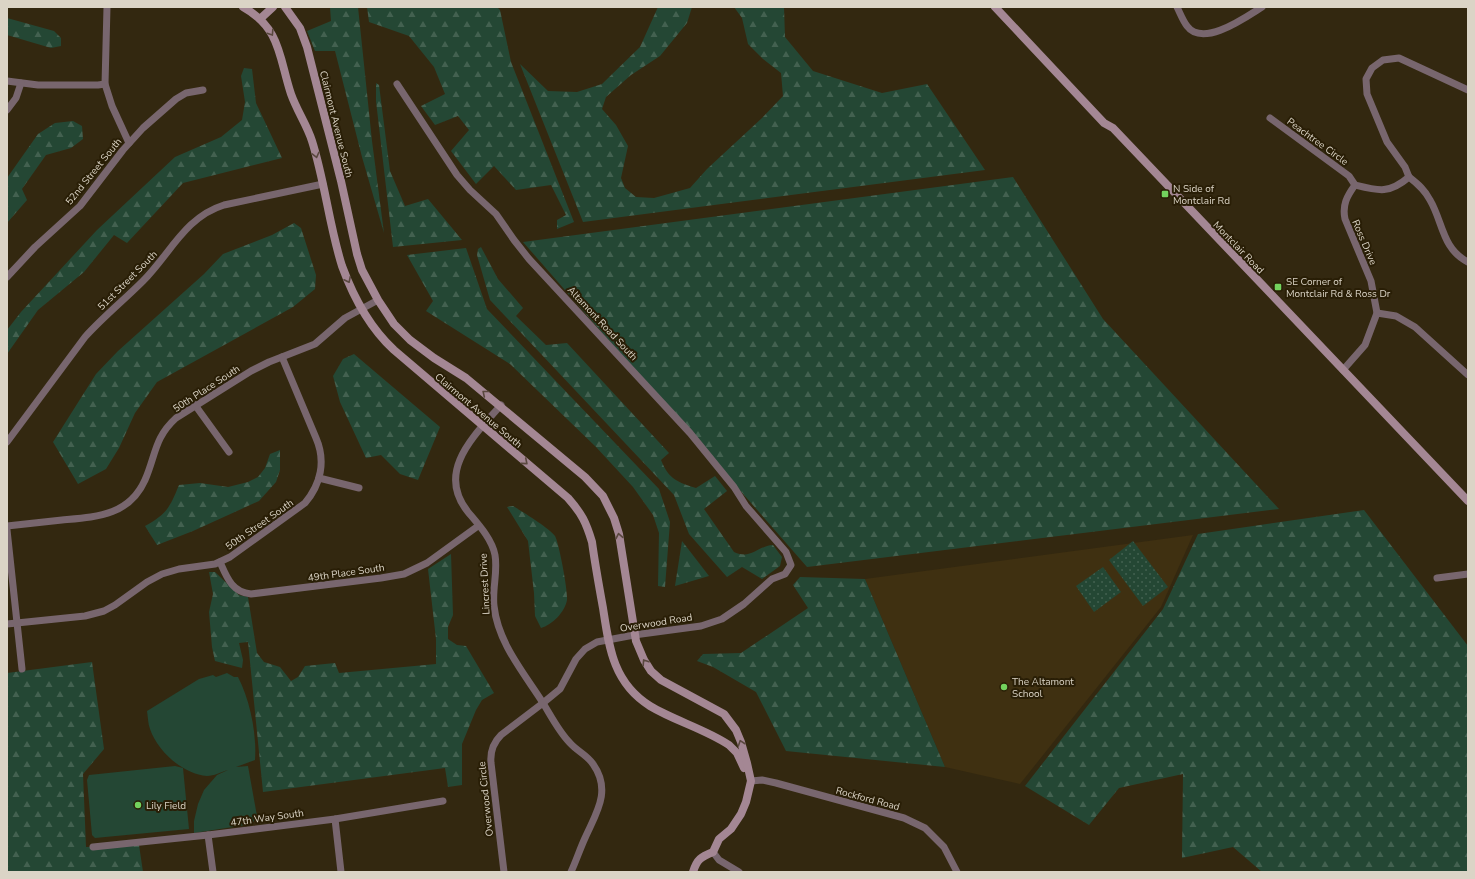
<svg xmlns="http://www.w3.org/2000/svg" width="1475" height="879" viewBox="0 0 1475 879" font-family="'Nunito Sans',sans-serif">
<defs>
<pattern id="forest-firs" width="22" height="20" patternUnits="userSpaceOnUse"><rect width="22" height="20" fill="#244734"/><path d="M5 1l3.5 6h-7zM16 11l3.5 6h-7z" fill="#436150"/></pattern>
<pattern id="park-dots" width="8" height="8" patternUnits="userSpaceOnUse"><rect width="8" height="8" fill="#244734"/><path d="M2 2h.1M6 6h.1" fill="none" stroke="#436150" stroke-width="1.8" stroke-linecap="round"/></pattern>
</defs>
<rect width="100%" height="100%" fill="#332810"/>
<polygon fill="#3f3011" points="1193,535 1161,607 1020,784 945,767 865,579"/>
<g fill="#244734">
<path d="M227 673 234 677H238C250 700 257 734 255 760L236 767 248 766 257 816 252 824 194 833V821L198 804 204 790 217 775 228 770C221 772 214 776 207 776 183 774 158 752 150 729 148 724 148 717 147 711L199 679 213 675 216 677Z"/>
<polygon points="175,766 183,768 189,829 95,838 92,835 87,780 89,775"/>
</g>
<g fill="url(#forest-firs)">
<polygon points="330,7 358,7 372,141 384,233 362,157 335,51 315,51 307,31 331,21"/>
<polygon points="367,7 497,7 500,10 511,62 574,222 557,229 557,220 566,215 551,185 516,190 494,166 476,184 451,151 469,130 458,116 435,125 421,106 445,94 434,67 409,36 369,22"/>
<polygon points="658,7 692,7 687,23 660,56 631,75 606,97 602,109 616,125 628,146 621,178 625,188 636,197 654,198 690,188 707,169 762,118 783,96 781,73 763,59 748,44 742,18 734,7 784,7 785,37 813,71 882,93 927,84 985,170 583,222 520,64 548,91 577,92 602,84 640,47"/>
<polygon points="7,18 54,31 61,38 61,46 51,48 7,35"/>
<polygon points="244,68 252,69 256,103 282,158 183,183 127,243 114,235 84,272 38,310 7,354 7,330 21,312 97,230 175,157 221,137 242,120 245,102 241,76"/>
<polygon points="376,83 379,85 390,171 405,206 428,199 462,240 393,247 376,101"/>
<polygon points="73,121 82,126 83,139 71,148 46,155 22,189 27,200 7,223 7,178 38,134 55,123"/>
<polygon points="1013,177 1103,319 1279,509 807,567 523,242"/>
<polygon points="294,223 301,228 316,275 315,289 293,307 157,382 135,413 119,448 106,469 78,484 53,442 96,374 118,351 204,274 223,254 272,235"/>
<path d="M481 247 498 279 523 308 516 316 546 345 567 343 669 453 661 460C669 480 678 482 696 488L715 476 727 491 704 509 734 552C752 560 757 546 773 545L782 557 780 566 762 579 742 567 727 577 689 534 674 495 490 300 477 255 478 249Z"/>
<polygon points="466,248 487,309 659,489 670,522 665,587 658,586 659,533 653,515 633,487 596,447 510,364 426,311 433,301 407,255"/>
<polygon points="354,354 440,427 418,480 400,474 381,455 366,458 340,402 333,376 343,359"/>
<path d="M280 450V470L276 482 259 501 193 531 157 545 145 526C167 514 170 507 179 485L200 483 228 487 248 482 258 477 265 468 270 454Z"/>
<path d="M513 506C523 512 549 528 555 536 559 543 568 591 567 600 565 612 552 625 541 628L535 616 534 593 528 541 507 507Z"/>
<polygon points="1364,510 1468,646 1468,872 1262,872 1233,847 1182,858 1183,774 1119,788 1089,825 1025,786 1163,609 1198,534"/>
<polygon points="682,541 709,576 675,586"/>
<polygon points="451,554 453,615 448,627 448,639 457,645 466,646 494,693 482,700 476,710 462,744 462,785 448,787 445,768 263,792 248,642 239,643 243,660 242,668 215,661 212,647 209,612 213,594 209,572 215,572 239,595 248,597 257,653 264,662 280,667 291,681 298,677 305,666 335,663 339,673 436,664 436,639 428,569"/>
<polygon points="800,577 865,579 945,767 786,751 756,692 713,667 697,661 703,654 741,653 808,608 793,585"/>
<polygon points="92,662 104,749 83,774 86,847 139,845 143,872 7,872 7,673"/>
</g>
<g fill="url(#park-dots)">
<polygon points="1133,541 1168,587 1143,606 1109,560"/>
<polygon points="1103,567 1121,592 1094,612 1076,586"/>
</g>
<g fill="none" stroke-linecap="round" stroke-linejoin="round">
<g stroke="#78666e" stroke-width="7">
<polyline points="107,7 105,84 112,106 129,143"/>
<path d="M1177 7C1180 13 1183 21 1187 26 1203 48 1246 17 1262 7"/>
<polyline points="7,81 38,85 98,85 105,84"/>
<path d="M397 84 457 175 470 190 496 214 514 240 529 259 690 433 734 487 746 506 786 552 791 565 785 574 772 579 744 604 722 619 701 626 634 635 597 642 585 649 576 659 560 689 543 703C524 673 498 643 494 606 492 589 498 572 495 555 492 539 478 524 468 512 435 471 475 435 501 405"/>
<polyline points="7,110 16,98 21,83"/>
<path d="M1270 118 1349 176 1355 185C1379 191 1389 194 1409 177"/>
<polyline points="1409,177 1405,167 1387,142 1367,94 1366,79 1372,68 1383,60 1399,58 1468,90"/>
<path d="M1409 177C1418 184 1425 190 1430 200 1443 222 1442 249 1468 262"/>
<polyline points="7,277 35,247 80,206 123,150 143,128 176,99 186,93 203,90"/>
<polyline points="1377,313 1396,316 1415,327 1468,375"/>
<path d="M1343 370 1365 345 1377 313 1371 281 1345 219C1342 205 1347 196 1355 185"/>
<polyline points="195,405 229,452"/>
<path d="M7 442 85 337C103 317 124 300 143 281 170 254 185 217 224 205L323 184"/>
<polyline points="319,478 359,488"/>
<path d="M7 526C25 524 44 522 62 520 96 517 129 516 145 480 156 455 154 438 176 418L251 371 269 362 315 344 345 318 378 300"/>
<polyline points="7,530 22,669"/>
<path d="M220 562C227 578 232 592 251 594L381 578 404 574 427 563 478 526"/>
<polyline points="1437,578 1468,574"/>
<path d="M7 624 85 616 104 611 115 605 147 582 162 574 179 569 215 564 230 557 305 503C321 484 326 461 316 438L282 357"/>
<polyline points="751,781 762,780 776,783 904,818 925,828 944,847 957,872"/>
<polyline points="335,819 341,872"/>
<polyline points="208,835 213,872"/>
<polyline points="93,847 208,835 335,819 443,801"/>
<polyline points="713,852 719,860 739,872"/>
<path d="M504 872 491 763C490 752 493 743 501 735L543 703C551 716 559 732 570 743 577 751 587 755 593 764 612 791 596 813 585 838 580 849 576 861 571 872"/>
</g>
<g stroke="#a48794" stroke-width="8">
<path d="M243 7C281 28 279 58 291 94 297 111 307 125 312 141 325 182 329 225 342 266 353 296 370 328 394 350L568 498C582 514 586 522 592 542 595 564 599 586 603 608 609 647 613 683 650 706 675 721 705 729 729 745L737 753 744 768"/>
<path d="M285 7 300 28 307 47 341 181 357 254 362 270 378 300 394 324 410 340 434 358 466 378 585 477 603 496 614 518 619 534 636 641 644 660 651 671 661 680 724 714 736 730 741 742 747 763 751 781 746 802 741 814 731 829 719 839 713 852C701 857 697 859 693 872"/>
<polyline points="995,7 1104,123 1113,128 1468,501"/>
<polyline points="260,19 273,7"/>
</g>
</g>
<defs><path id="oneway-chevron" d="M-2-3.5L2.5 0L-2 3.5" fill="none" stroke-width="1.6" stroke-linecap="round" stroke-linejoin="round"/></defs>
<g stroke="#5a483f">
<use href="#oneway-chevron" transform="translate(271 33) rotate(57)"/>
<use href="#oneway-chevron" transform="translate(316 155) rotate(76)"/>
<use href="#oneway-chevron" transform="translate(348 280) rotate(64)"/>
<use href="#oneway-chevron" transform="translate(485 393) rotate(-141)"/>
<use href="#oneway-chevron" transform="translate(525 462) rotate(40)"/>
<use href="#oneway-chevron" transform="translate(619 536) rotate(-101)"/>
<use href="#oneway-chevron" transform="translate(645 662) rotate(-123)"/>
<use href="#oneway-chevron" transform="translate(741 743) rotate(-109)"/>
</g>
<g fill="#73d25d" stroke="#291e06" stroke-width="1.5">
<rect x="1161" y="190" width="8" height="8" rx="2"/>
<rect x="1274" y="283" width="8" height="8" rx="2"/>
<circle cx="1004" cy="687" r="4"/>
<circle cx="138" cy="805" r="4"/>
</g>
<g text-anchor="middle" stroke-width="4" stroke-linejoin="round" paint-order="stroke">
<g font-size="10" fill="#dbd4c6" stroke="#291e06">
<text transform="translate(337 124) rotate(76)" y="4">Clairmont Avenue South</text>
<text transform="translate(1318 141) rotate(36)" y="4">Peachtree Circle</text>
<text transform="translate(93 171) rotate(-51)" y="4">52nd Street South</text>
<text transform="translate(1365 242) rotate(67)" y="4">Ross Drive</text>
<text transform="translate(1239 247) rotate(46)" y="4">Montclair Road</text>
<text transform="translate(127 280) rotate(-45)" y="4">51st Street South</text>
<text transform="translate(603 323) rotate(47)" y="4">Altamont Road South</text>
<text transform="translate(206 388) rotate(-33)" y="4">50th Place South</text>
<text transform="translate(479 410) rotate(40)" y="4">Clairmont Avenue South</text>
<text transform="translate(259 524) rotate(-35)" y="4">50th Street South</text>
<text transform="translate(346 572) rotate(-8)" y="4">49th Place South</text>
<text transform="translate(484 584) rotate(-93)" y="4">Lincrest Drive</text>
<text transform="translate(656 622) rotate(-9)" y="4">Overwood Road</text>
<text transform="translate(868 798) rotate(15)" y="4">Rockford Road</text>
<text transform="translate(485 799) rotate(-96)" y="4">Overwood Circle</text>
<text transform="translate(267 817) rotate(-8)" y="4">47th Way South</text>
</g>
<g font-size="10" fill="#dbd4c6" stroke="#291e06" text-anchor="start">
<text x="1173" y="192">N Side of<tspan x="1173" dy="12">Montclair Rd</tspan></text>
<text x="1286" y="285">SE Corner of<tspan x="1286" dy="12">Montclair Rd &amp; Ross Dr</tspan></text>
<text x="1012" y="685">The Altamont<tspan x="1012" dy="12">School</tspan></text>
<text x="146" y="809">Lily Field</text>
</g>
</g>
<rect width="1475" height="879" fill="none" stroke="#dbd4c6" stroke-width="16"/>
</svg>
